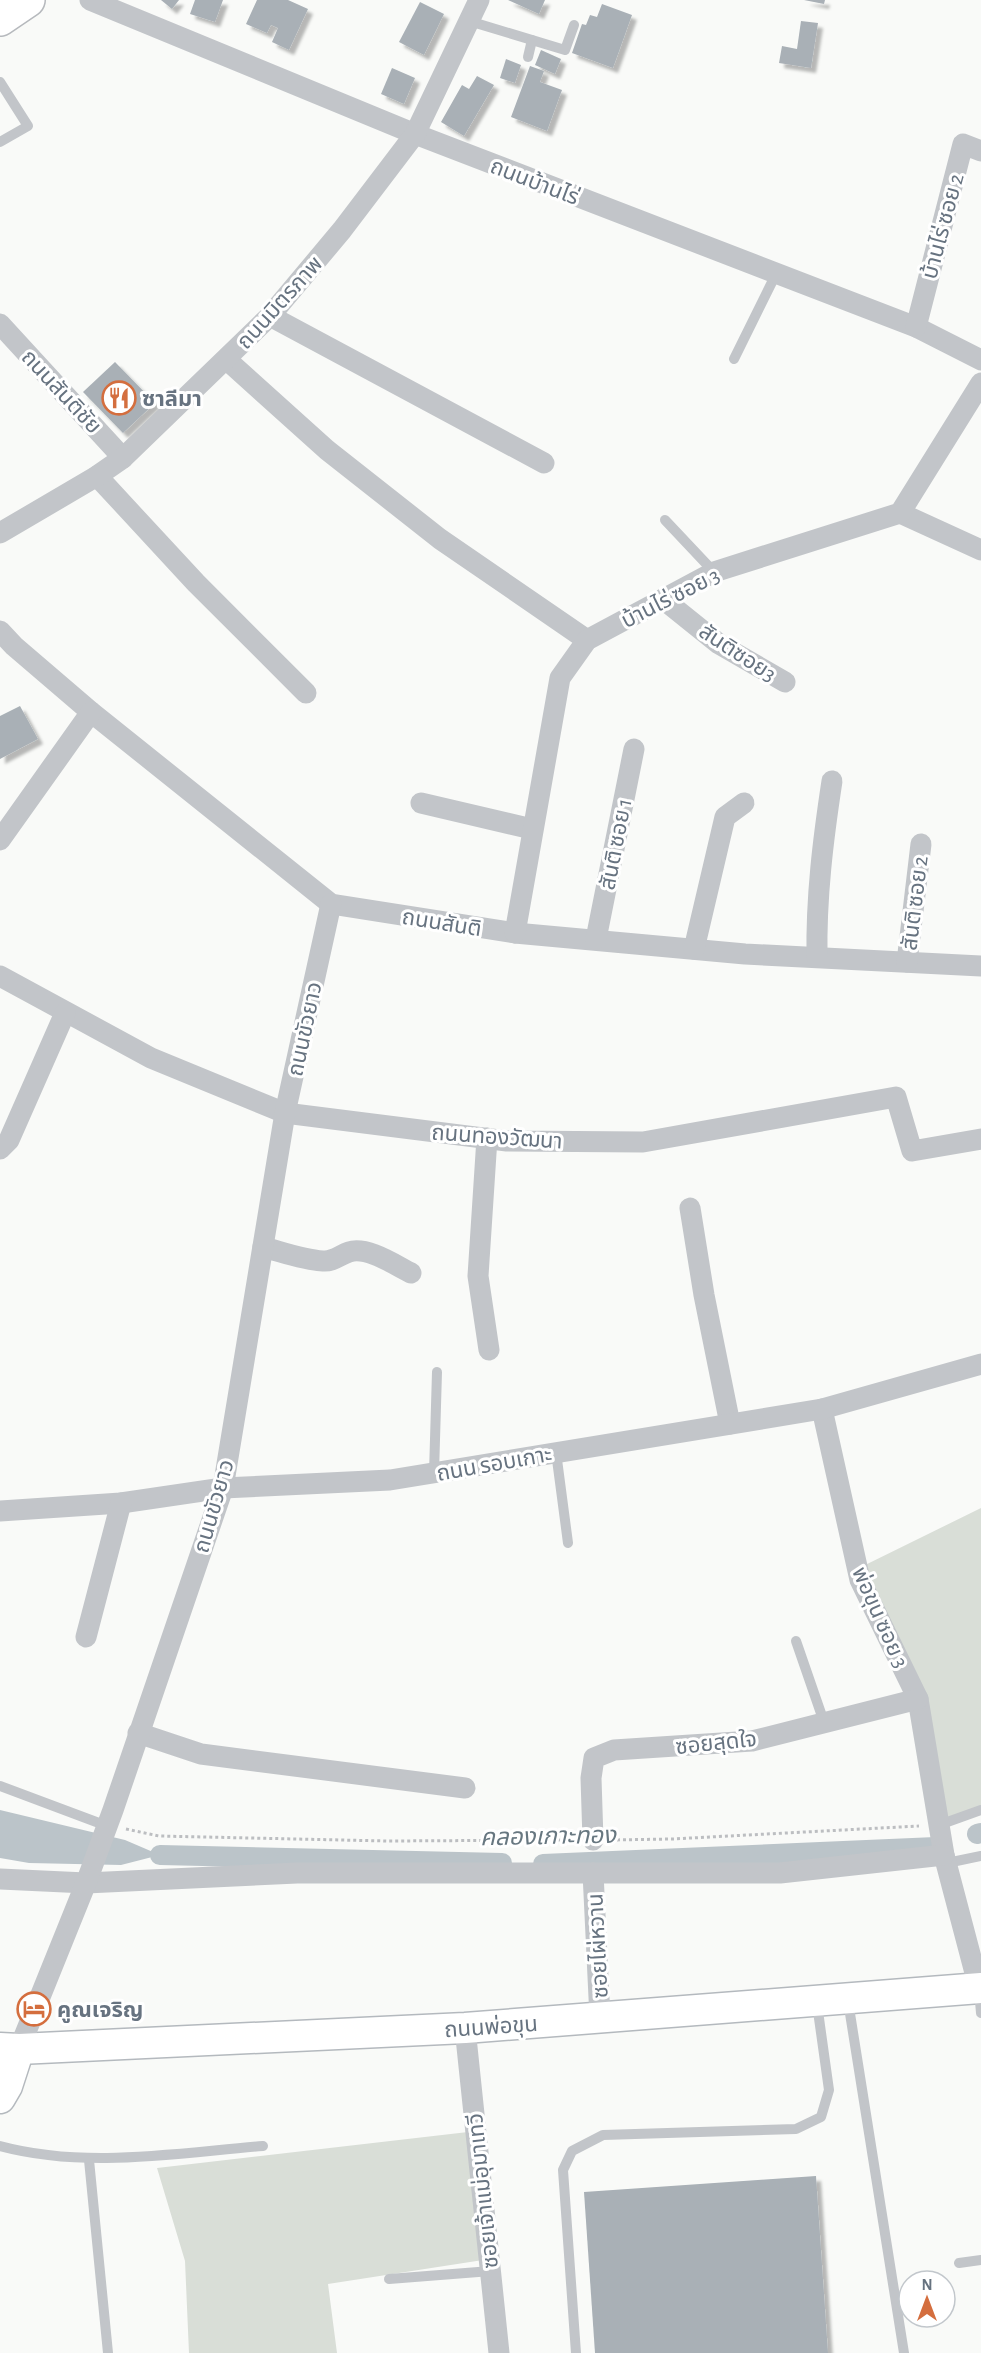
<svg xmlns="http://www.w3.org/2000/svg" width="981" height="2353" viewBox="0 0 981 2353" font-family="'Alegreya Sans','Noto Sans Thai',sans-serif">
<defs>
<filter id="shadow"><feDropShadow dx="5" dy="5" stdDeviation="1.5" flood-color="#0004"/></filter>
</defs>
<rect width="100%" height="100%" fill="#f9faf8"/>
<g fill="#d9ded7">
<polygon points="981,1508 981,1811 940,1823 922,1698 857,1569"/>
<polygon points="468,2132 483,2260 328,2284 337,2353 189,2353 185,2261 157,2168"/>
</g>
<polygon fill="#bbc4c9" points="0,1810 125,1840 160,1855 121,1865 29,1863 0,1858"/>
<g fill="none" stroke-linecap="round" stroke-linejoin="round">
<g stroke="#bbc4c9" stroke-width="20">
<polyline points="977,1834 981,1833"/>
<polyline points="160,1855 502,1863"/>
<polyline points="543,1864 936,1847"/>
</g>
</g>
<g fill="#a9b0b6" filter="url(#shadow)">
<polygon points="161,0 179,0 172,9"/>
<polygon points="195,0 223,0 215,22 190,14"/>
<polygon points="257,0 288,0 308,9 289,50 272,42 278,28 271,25 267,33 246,24"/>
<polygon points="508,0 545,0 539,14"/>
<polygon points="804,0 825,0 824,4"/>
<polygon points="420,2 444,14 424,55 399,42"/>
<polygon points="602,4 632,15 613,68 572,53 582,24 586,25 590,15 597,17"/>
<polygon points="801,21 818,23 811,68 779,63 782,46 797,49"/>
<polygon points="541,50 561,59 555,74 535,65"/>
<polygon points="506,59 521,65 515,83 500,78"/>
<polygon points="530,66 544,71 540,82 562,90 547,131 511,117"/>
<polygon points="392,68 415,78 404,104 381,94"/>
<polygon points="477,76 494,85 464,136 441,122 462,85 469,89"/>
<polygon points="115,362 155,403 123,433 83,392"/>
<polygon points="20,706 38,739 0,759 0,716"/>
<polygon points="816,2176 828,2353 595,2353 584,2192"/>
</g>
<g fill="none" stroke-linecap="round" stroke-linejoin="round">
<defs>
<g id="secondary">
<polyline points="0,2048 19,2049 465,2028 981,1988"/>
<polyline points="0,2098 7,2086 19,2049"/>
</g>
<polyline id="primary" points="0,19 28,0"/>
</defs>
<use href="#secondary" stroke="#b4b9be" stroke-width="33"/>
<use href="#primary" stroke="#b6b9bd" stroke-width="36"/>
<g stroke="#bcbec1" stroke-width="3" stroke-dasharray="3 3" stroke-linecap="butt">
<polyline points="126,1829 159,1836 387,1841 575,1840"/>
<polyline points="611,1840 672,1839 919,1826"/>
</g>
<g stroke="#c2c5c9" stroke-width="10">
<polyline points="469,21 565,50 574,25"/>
<polyline points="528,57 532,40"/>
<polyline points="0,82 28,126 0,142"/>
<polyline points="734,359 776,274"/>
<polyline points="665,520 714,572"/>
<polyline points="556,1452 568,1543"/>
<polyline points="434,1473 437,1372"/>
<polyline points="796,1641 824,1722"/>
<polyline points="0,1786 107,1826"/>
<polyline points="939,1825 981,1810"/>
<polyline points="947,1863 981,1856"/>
<polyline points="979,1989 981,2013"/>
<polyline points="848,2001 904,2353"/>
<path d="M0 2146C86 2169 176 2153 263 2146"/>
<polyline points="89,2160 108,2353"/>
<polyline points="959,2263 981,2260"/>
<polyline points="389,2279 491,2271"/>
<polyline points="576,2353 563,2170 572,2151 603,2135 796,2129 821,2117 829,2090 817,2004"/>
</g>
<g stroke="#c2c5c9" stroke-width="21">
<polyline points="90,0 415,134 916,327 981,360"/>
<polyline points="270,316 544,463"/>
<polyline points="0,324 123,458"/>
<polyline points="916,327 963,144 981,151"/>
<polyline points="227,360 327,450 440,539 587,640"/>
<polyline points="97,476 196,583 306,693"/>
<polyline points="900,513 981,550"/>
<polyline points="0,533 97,476 123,458 270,316 342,230 415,134 479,0"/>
<polyline points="663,599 719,644 785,682"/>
<polyline points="0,631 14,646 91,712 331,904 515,933 745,954 981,966"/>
<polyline points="421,803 532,829"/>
<polyline points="0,840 91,712"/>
<polyline points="515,933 560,678 587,640 714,572 900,513 981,383"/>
<polyline points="596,939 634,749"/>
<polyline points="694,949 725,817 744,803"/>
<path d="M817 957C816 897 823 840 832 781"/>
<polyline points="907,962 921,844"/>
<polyline points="0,976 151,1058 285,1113 507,1141 643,1142 896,1097 912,1151 981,1139"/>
<polyline points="487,1138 478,1276 489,1350"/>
<polyline points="0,1149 9,1140 65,1013"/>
<polyline points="690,1208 704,1295 730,1424"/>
<path d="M263 1247C282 1252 303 1260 323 1261 333 1262 340 1255 349 1252 367 1246 395 1265 411 1273"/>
<polyline points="822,1409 860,1580 918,1699 944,1855 979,1988"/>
<polyline points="0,1511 121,1503 223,1488 390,1480 822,1409 981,1364"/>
<polyline points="86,1637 121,1503"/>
<polyline points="138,1733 201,1754 465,1788"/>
<polyline points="593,1840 591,1778 594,1758 614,1750 752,1741 918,1699"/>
<polyline points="593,1873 600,2018"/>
<polyline points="0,1879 86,1883 297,1873 780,1873 944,1855"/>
<polyline points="465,2028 499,2353"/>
<polyline points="19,2049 86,1883 113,1810 223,1488 285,1113 331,904"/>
</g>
<use href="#secondary" stroke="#fff" stroke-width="30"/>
<use href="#primary" stroke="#fff" stroke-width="33"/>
</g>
<defs>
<symbol id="restaurant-ring" viewBox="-11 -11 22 22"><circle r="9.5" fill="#fff" stroke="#d46e3e" stroke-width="1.5"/><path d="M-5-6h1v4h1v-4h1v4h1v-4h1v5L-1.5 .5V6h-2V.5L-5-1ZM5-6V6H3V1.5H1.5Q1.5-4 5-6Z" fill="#d46e3e"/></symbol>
<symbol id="hotel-ring" viewBox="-11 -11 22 22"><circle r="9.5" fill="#fff" stroke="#d46e3e" stroke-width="1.5"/><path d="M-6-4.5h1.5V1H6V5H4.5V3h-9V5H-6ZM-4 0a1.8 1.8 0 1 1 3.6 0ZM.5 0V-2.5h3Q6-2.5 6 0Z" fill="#d46e3e"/></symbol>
</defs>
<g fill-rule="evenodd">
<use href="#restaurant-ring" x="100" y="379" width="38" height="38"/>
<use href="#hotel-ring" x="15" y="1990" width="38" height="38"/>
</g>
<g text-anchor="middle" stroke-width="6" stroke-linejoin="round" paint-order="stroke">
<g font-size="22" fill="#677380" stroke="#fff">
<text transform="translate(535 181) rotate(21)" y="8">ถนนบ้านไร่</text>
<text transform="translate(942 226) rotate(-75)" y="8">บ้านไร่ ซอย 2</text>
<text transform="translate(279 302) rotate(-48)" y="8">ถนนมิตรภาพ</text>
<text transform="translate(62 391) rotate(47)" y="8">ถนนสันติชัย</text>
<text transform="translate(670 597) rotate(-27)" y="8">บ้านไร่ ซอย 3</text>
<text transform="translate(738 652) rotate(33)" y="8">สันติซอย3</text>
<text transform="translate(615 844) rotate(-79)" y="8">สันติ ซอย 1</text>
<text transform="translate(914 903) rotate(-83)" y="8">สันติ ซอย 2</text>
<text transform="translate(442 922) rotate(9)" y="8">ถนนสันติ</text>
<text transform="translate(304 1029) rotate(-78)" y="8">ถนนขัวยาว</text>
<text transform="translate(497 1136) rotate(4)" y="8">ถนนทองวัฒนา</text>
<text transform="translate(494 1463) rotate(-10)" y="8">ถนน รอบเกาะ</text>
<text transform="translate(213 1506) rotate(-74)" y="8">ถนนขัวยาว</text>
<text transform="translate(881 1617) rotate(66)" y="8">พ่อขุน ซอย 3</text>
<text transform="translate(716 1742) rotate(-6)" y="8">ซอยสุดใจ</text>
<text transform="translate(597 1946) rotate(-93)" y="8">ซอยไผ่หวาน</text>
<text transform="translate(491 2026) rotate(-4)" y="8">ถนนพ่อขุน</text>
<text transform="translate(482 2191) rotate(-96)" y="8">ซอยเจ้าแม่อุมาเทวี</text>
</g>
<g font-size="22" font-weight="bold" fill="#677380" stroke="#fff" text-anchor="start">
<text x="142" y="406">ซาลีมา</text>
<text x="57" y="2017">คูณเจริญ</text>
</g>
<g font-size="24" font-style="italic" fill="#677780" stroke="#fff">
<text transform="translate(548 1836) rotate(-1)" y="8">คลองเกาะทอง</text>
</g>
</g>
<g transform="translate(927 2299)"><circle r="28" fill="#ffffff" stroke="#c2c7cc" stroke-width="1.5"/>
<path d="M0-4.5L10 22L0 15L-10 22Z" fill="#d46e3e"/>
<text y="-9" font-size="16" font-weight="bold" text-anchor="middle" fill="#677380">N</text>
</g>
</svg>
